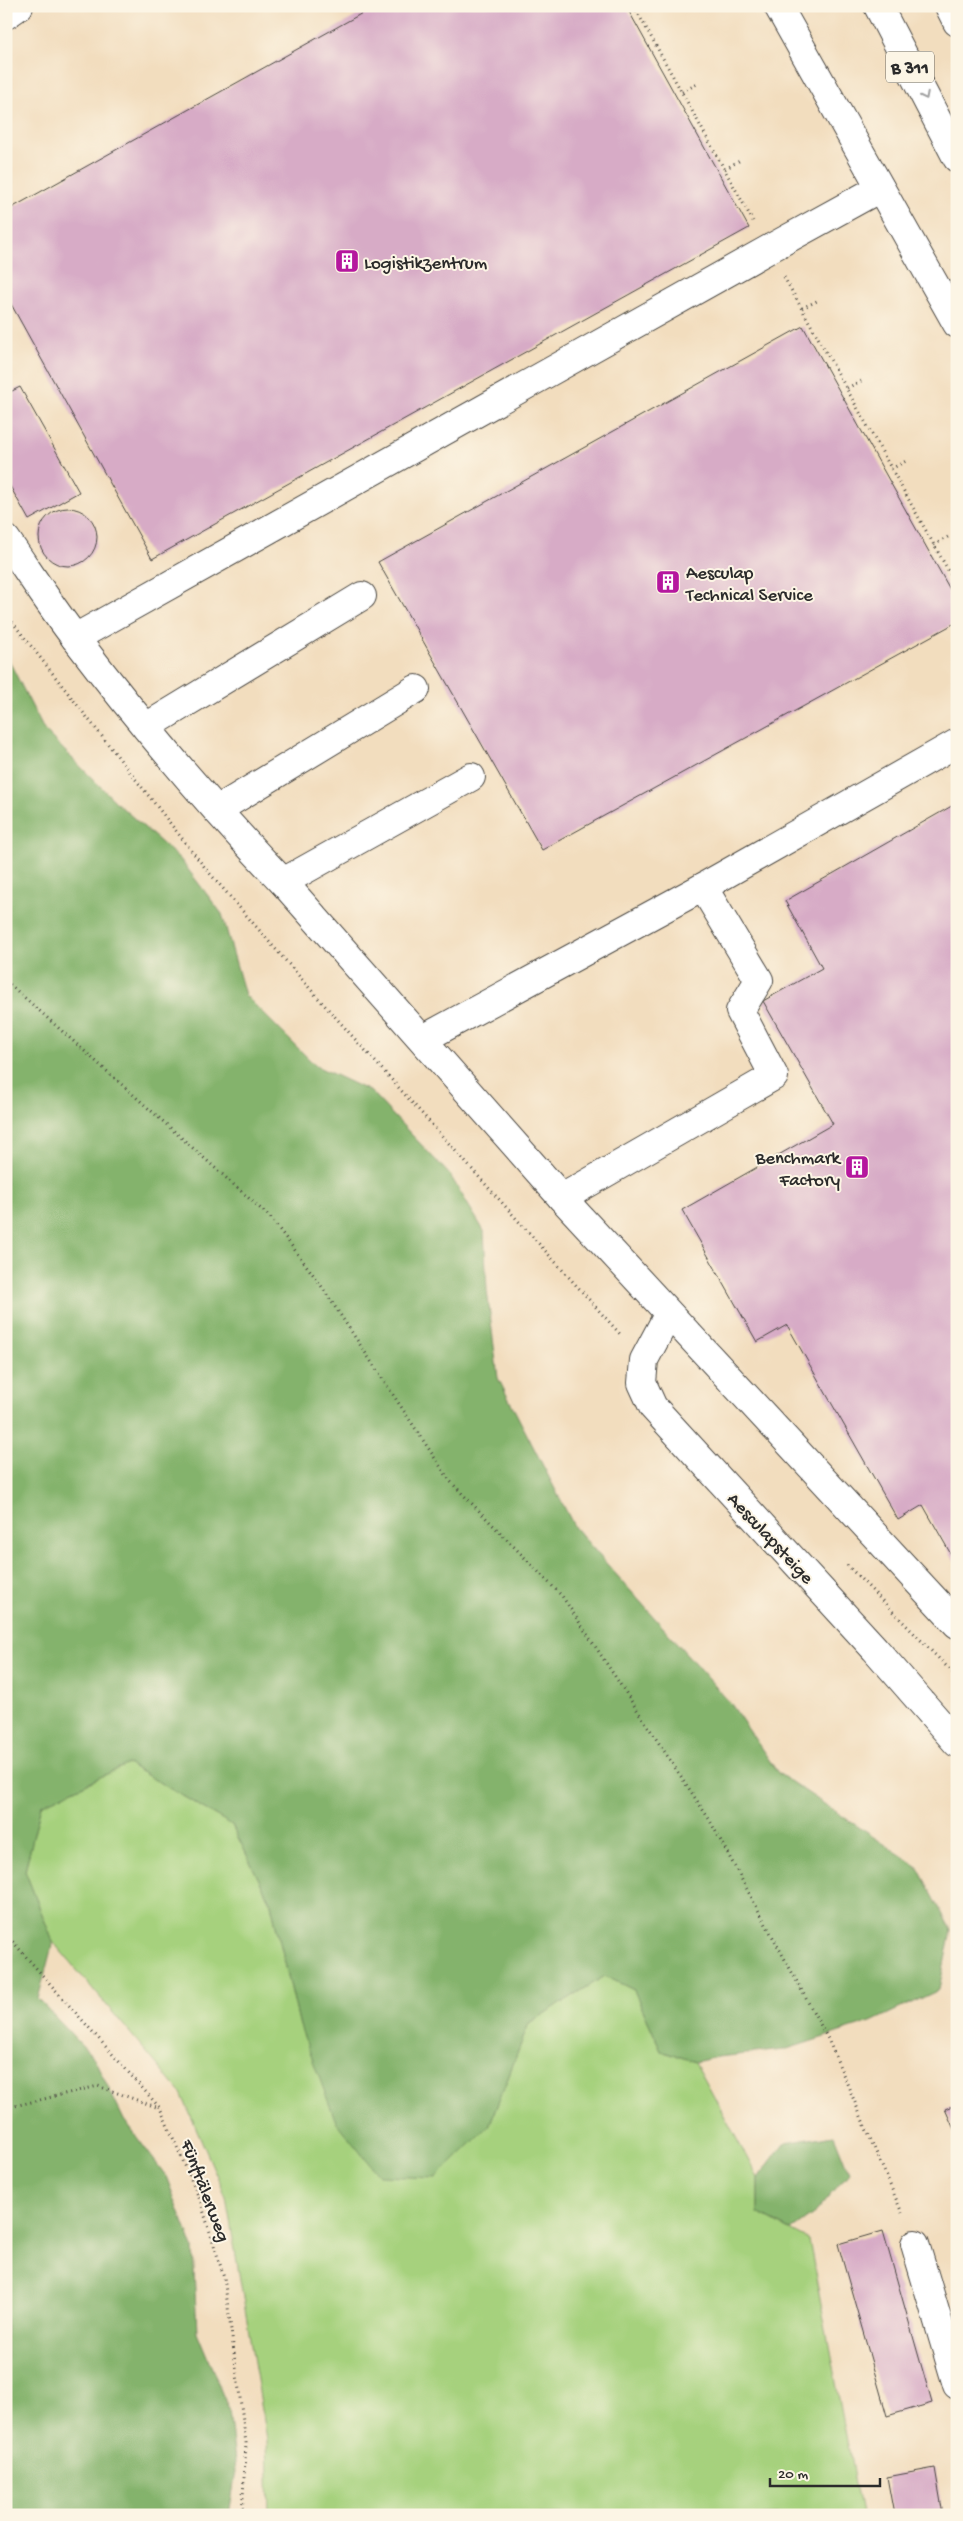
<svg xmlns="http://www.w3.org/2000/svg" width="963" height="2521" viewBox="0 0 963 2521" font-family="'Gochi Hand',sans-serif">
<rect width="100%" height="100%" fill="#fcf5e5"/>
<filter id="ink" filterUnits="userSpaceOnUse"><feTurbulence type="fractalNoise" baseFrequency=".02" numOctaves="2"/><feDisplacementMap in="SourceGraphic" scale="10" xChannelSelector="R" yChannelSelector="G"/><feConvolveMatrix kernelMatrix="1 2 1 2 8 2 1 2 1" color-interpolation-filters="sRGB"/></filter>
<filter id="wash" filterUnits="userSpaceOnUse"><feTurbulence type="fractalNoise" baseFrequency=".0096" numOctaves="4" result="noise"/><feDisplacementMap in="SourceGraphic" scale="20" xChannelSelector="R" yChannelSelector="G"/><feGaussianBlur stdDeviation="1.12" result="paint"/><feColorMatrix in="noise" values="0 0 0 0 0 0 0 0 0 0 0 0 0 0 0 0 0 1.4 0 .05"/><feComposite in="paint" operator="in"/></filter>
<g filter="url(#wash)">
<rect width="100%" height="100%" fill="#f2ddbe"/>
<polygon fill="#a6d17d" stroke="#687e54" points="128,1764 232,1825 271,1904 300,2026 489,2126 529,2023 605,1976 634,1990 661,2050 695,2062 758,2178 758,2213 809,2240 861,2515 269,2515 267,2439 226,2197 181,2093 53,1942 25,1871 41,1805"/>
<g fill="#84b36c" stroke="#586f4c">
<polygon points="6,655 44,730 119,805 180,859 222,914 245,995 316,1066 371,1092 450,1175 484,1231 487,1290 498,1378 575,1528 731,1704 778,1773 917,1866 951,1930 939,1990 871,2022 784,2050 717,2057 695,2062 661,2050 634,1990 605,1976 529,2023 489,2126 436,2178 379,2176 336,2122 300,2026 271,1904 232,1825 128,1764 41,1805 25,1871 53,1942 38,1999 94,2058 124,2120 166,2176 193,2248 197,2332 229,2409 236,2471 229,2515 6,2515"/>
<polygon points="834,2135 849,2173 816,2212 791,2230 758,2213 758,2178 784,2143"/>
</g>
<g id="blocks">
<g fill="#d7abc6">
<polygon points="375,6 626,6 749,228 152,559 6,295 6,211"/>
<polygon points="803,326 957,602 957,622 542,850 378,562"/>
<polygon points="20,387 79,492 29,520 6,479 6,394"/>
<circle cx="68" cy="537" r="29"/>
<polygon points="957,803 957,1565 923,1505 898,1520 787,1325 757,1342 682,1210 833,1124 763,1001 822,968 785,901"/>
<polygon points="957,2104 957,2136 945,2109"/>
<polygon points="883,2231 932,2403 887,2416 838,2244"/>
<polygon points="935,2468 943,2515 894,2515 887,2477"/>
</g>
</g>
</g>
<g filter="url(#ink)">
<use href="#blocks" fill-opacity="0" stroke="#494641" stroke-width="1"/>
<g fill="none" stroke-linecap="round" stroke-linejoin="round">
<defs>
<g id="minor">
<polyline points="778,6 957,324"/>
<polyline points="6,15 19,6"/>
<path d="M6 539C29 572 51 607 76 639 140 723 209 805 283 882L562 1198 957 1624"/>
<polyline points="75,638 769,249 880,188"/>
<polyline points="146,727 362,596"/>
<polyline points="217,810 416,689"/>
<polyline points="283,882 471,777"/>
<polyline points="423,1039 703,887 957,743"/>
<polyline points="562,1198 774,1076 740,1011 759,980 703,887"/>
<polyline points="668,1315 644,1360 642,1383 653,1407 875,1649 957,1743"/>
<polyline points="915,2244 957,2385"/>
</g>
<g id="major">
<polyline points="878,6 957,158"/>
<polyline points="949,6 957,22"/>
</g>
</defs>
<use href="#minor" stroke="#494641" stroke-width="30"/>
<use href="#major" stroke="#494641" stroke-width="30"/>
<g stroke="#494641" stroke-width="3" stroke-dasharray="1 4" stroke-linecap="butt">
<polyline points="634,6 753,221"/>
<polyline points="636,10 643,6"/>
<polyline points="682,92 697,84"/>
<polyline points="725,169 739,161"/>
<polyline points="784,277 957,586"/>
<polyline points="802,308 817,301"/>
<polyline points="847,388 861,381"/>
<polyline points="891,469 906,461"/>
<polyline points="934,545 948,537"/>
<polyline points="6,614 206,869 319,999 620,1334"/>
<polyline points="6,981 270,1217 318,1281 450,1481 562,1596 709,1819 828,2039 902,2213"/>
<polyline points="847,1565 957,1677"/>
<polyline points="6,1934 160,2108 200,2200 224,2277 246,2443 242,2515"/>
<polyline points="6,2108 98,2086 159,2108"/>
</g>
<use href="#minor" stroke="#fff" stroke-width="28"/>
<use href="#major" stroke="#fff" stroke-width="28"/>
</g>
<defs><path id="oneway-chevron" d="M-2-3.5L2.5 0L-2 3.5" fill="none" stroke-width="1.6" stroke-linecap="round" stroke-linejoin="round" transform="scale(1.25)"/></defs>
<use stroke="#a0a0a0" href="#oneway-chevron" transform="translate(925 96) rotate(63)"/>
</g>
<defs>
<symbol id="building-square" viewBox="-11 -11 22 22"><rect x="-9" y="-9" width="18" height="18" rx="4" fill="#b5179e" stroke="#fcf5e5"/><path d="M-4-6H4V6H1V3H-1V6H-4ZM-2.5-4.3h1.7v1.8h-1.7ZM.8-4.3h1.7v1.8H.8ZM-2.5-1h1.7V.8h-1.7ZM.8-1h1.7V.8H.8Z" fill="#fff"/></symbol>
</defs>
<g fill-rule="evenodd">
<use href="#building-square" x="333" y="247" width="28" height="28"/>
<use href="#building-square" x="654" y="568" width="28" height="28"/>
<use href="#building-square" x="843" y="1153" width="28" height="28"/>
</g>
<g text-anchor="middle" stroke-width="4" stroke-linejoin="round" paint-order="stroke">
<rect fill="#fcf5e5" stroke="#6a6863" stroke-width="1" x="886" y="51.5" width="48" height="31" rx="4"/>
<g font-size="18" font-weight="bold" fill="#2b2b2b">
<text x="910" y="73">B 311</text>
</g>
<g font-size="19" fill="#2b2b2b" stroke="#fcf5e5" text-anchor="start">
<text x="364" y="268">Logistikzentrum</text>
<text x="686" y="578">Aesculap<tspan x="686" dy="22">Technical Service</tspan></text>
<text x="840" y="1163" text-anchor="end">Benchmark<tspan x="840" dy="22">Factory</tspan></text>
</g>
<g font-size="19" fill="#2b2b2b" stroke="#fcf5e5">
<text transform="translate(772 1537) rotate(47)" y="7">Aesculapsteige</text>
<text transform="translate(207 2190) rotate(69)" y="7">Fünftälerweg</text>
</g>
</g>
<rect width="963" height="2521" fill="none" stroke="#fcf5e5" stroke-width="25"/>
<path d="M770 2478v8h110v-8" fill="none" stroke="#2b2b2b" stroke-width="2.5"/>
<text x="778" y="2478" font-size="15" fill="#2b2b2b" stroke="#fcf5e5" stroke-width="4" paint-order="stroke">20 m</text>
</svg>
